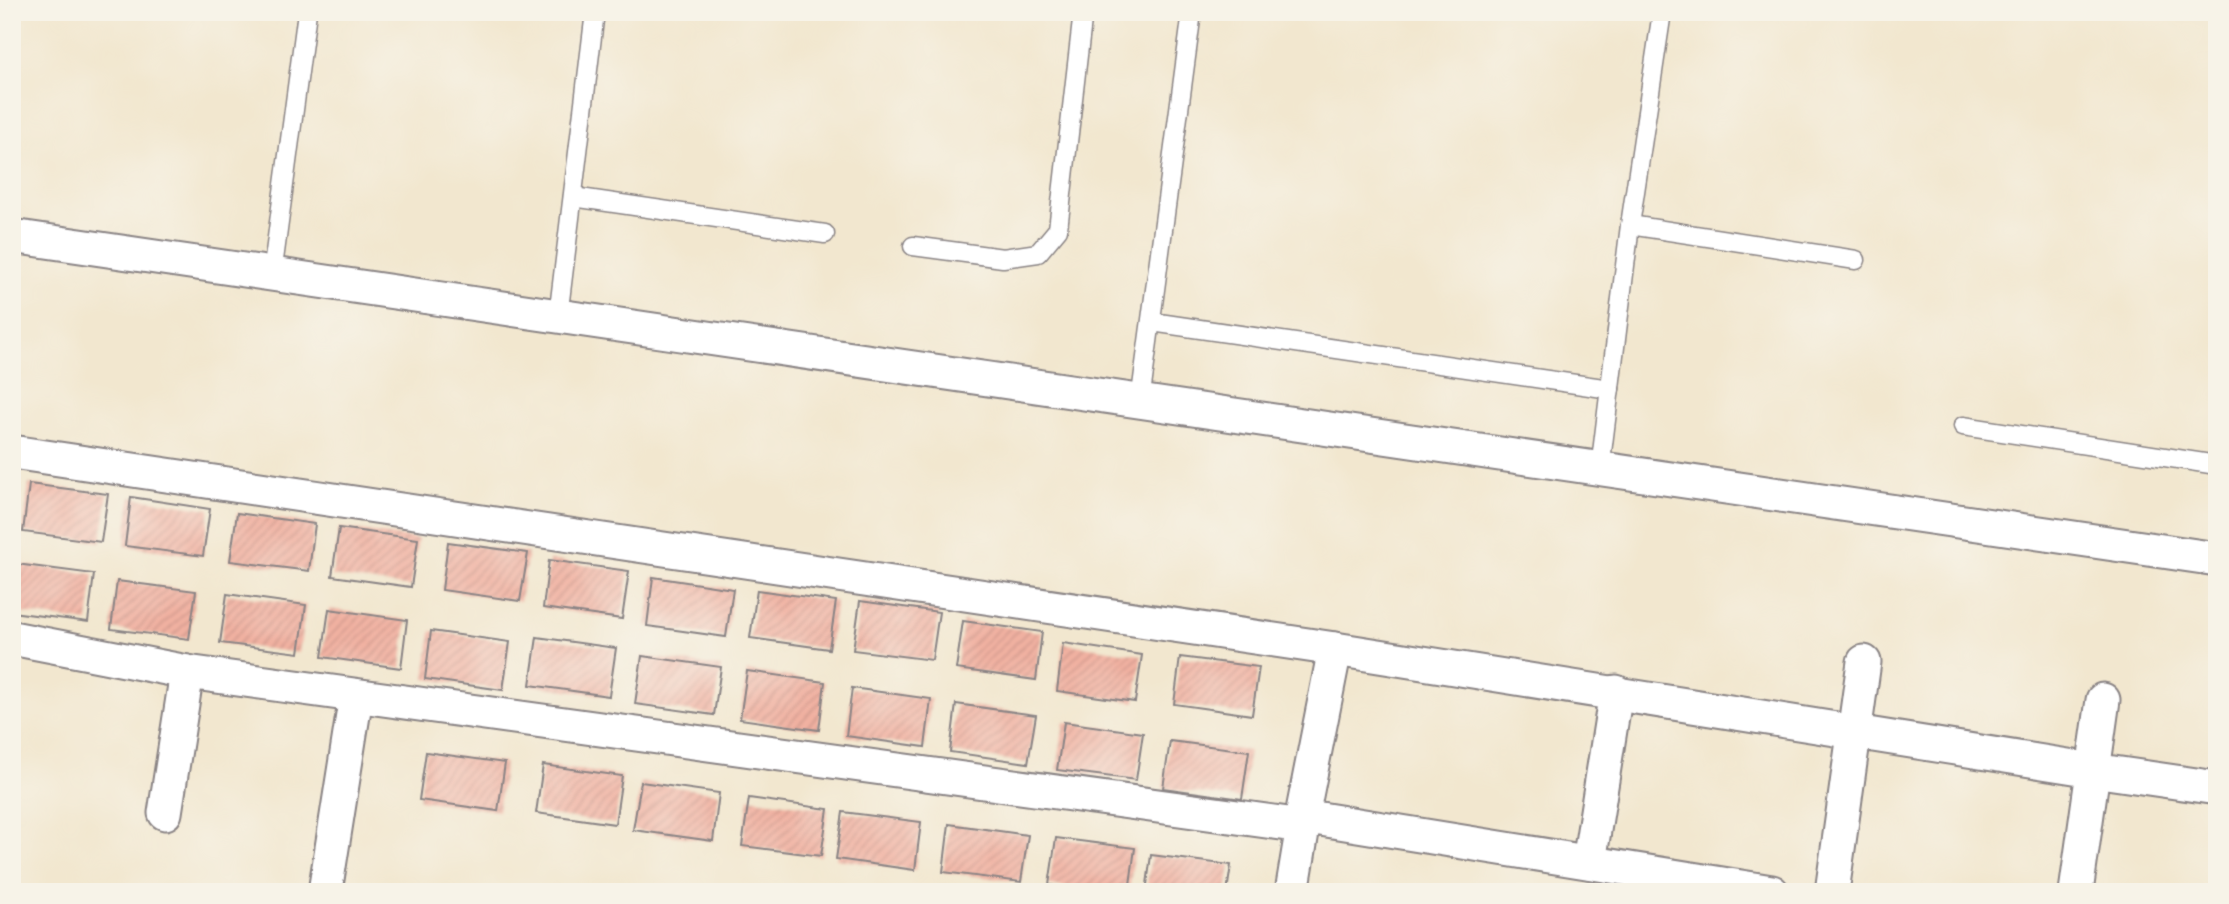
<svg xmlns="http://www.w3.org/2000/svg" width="2229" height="904" viewBox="0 0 2229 904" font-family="Caveat,sans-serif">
<defs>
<pattern id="building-hatch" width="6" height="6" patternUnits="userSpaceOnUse" patternTransform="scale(1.75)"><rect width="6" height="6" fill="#f1b1a1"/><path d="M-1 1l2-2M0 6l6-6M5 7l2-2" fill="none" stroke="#ce988c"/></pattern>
</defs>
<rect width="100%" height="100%" fill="#f7f3e8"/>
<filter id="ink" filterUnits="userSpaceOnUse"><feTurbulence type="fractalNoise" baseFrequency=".0143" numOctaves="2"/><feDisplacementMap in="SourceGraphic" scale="14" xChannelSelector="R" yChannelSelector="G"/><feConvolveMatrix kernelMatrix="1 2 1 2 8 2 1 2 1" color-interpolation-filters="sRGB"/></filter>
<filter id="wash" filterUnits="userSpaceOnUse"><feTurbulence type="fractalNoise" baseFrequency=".00686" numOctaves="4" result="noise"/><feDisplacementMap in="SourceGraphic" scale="28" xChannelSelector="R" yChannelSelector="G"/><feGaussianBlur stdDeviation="1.57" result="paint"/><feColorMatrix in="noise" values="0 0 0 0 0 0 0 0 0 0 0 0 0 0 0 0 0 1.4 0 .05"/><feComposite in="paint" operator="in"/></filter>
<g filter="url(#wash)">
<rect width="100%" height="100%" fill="#f2e7cf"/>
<g id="blocks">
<g fill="url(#building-hatch)">
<polygon points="29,484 108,494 101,542 23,532"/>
<polygon points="131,497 210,509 203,556 125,546"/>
<polygon points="237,513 315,524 309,571 230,561"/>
<polygon points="339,528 418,539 411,587 332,576"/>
<polygon points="448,542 528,553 520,601 442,590"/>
<polygon points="549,560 629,571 622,619 543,608"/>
<polygon points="16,564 94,574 88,622 12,612 12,587"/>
<polygon points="653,577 733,589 726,637 647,626"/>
<polygon points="117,581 196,591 189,639 111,629"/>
<polygon points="757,590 836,601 829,649 750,638"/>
<polygon points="227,594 306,605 299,653 220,643"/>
<polygon points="860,601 939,612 932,660 853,650"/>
<polygon points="329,609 407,620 401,668 322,657"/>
<polygon points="963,621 1042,632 1036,680 956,669"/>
<polygon points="431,631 510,642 503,690 425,679"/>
<polygon points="537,637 616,648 609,696 530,685"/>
<polygon points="1063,643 1142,655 1135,702 1057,691"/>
<polygon points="642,656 721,667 714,715 635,704"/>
<polygon points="1180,657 1259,667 1252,715 1174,704"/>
<polygon points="747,671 825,682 819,730 740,719"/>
<polygon points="852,688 931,699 925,747 846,736"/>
<polygon points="956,704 1036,715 1028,763 950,752"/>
<polygon points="1064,722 1143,733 1136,780 1057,770"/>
<polygon points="1170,741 1249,751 1242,799 1163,788"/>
<polygon points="426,752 505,763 498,811 419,800"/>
<polygon points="543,765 622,776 615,824 536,813"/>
<polygon points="641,782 719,793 713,841 633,830"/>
<polygon points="749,798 828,809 821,856 742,846"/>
<polygon points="843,812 921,822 915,870 836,859"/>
<polygon points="949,824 1028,835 1021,882 943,872"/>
<polygon points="1056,838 1135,848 1129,892 1096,892 1049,885"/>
<polygon points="1151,855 1231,865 1227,892 1146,892"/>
</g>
</g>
</g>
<g filter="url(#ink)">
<use href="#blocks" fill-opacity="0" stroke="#8a8485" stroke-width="2"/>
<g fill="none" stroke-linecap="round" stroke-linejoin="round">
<defs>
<g id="service">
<polyline points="573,197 825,234"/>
<polyline points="1630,225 1856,260"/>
<polyline points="913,246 1003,258 1038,253 1058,229 1083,12"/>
<polyline points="272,275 307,12"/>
<polyline points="558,317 595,12"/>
<polyline points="1152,322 1610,389"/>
<polyline points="1140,402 1192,12"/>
<polyline points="1963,426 2217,465"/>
<polyline points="1600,469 1630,225 1662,12"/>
</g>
<g id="minor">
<polyline points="12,236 2217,559"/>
<polyline points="12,452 1335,649 2093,770 2217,788"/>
<polyline points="12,638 187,672 1303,826"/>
<polyline points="165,813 187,672"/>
<polyline points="1302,816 1772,892"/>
<polyline points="1589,862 1616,692"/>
<polyline points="325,892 356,696"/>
<polyline points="1292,892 1303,826 1302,816 1335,649"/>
<polyline points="1832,892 1864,662"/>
<polyline points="2076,892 2103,700"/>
</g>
</defs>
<use href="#service" stroke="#8a8485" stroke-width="21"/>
<use href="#minor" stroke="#8a8485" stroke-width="37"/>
<use href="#service" stroke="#fff" stroke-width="18"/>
<use href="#minor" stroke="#fff" stroke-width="33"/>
</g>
</g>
<rect width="2229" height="904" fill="none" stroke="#f7f3e8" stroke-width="42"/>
</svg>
